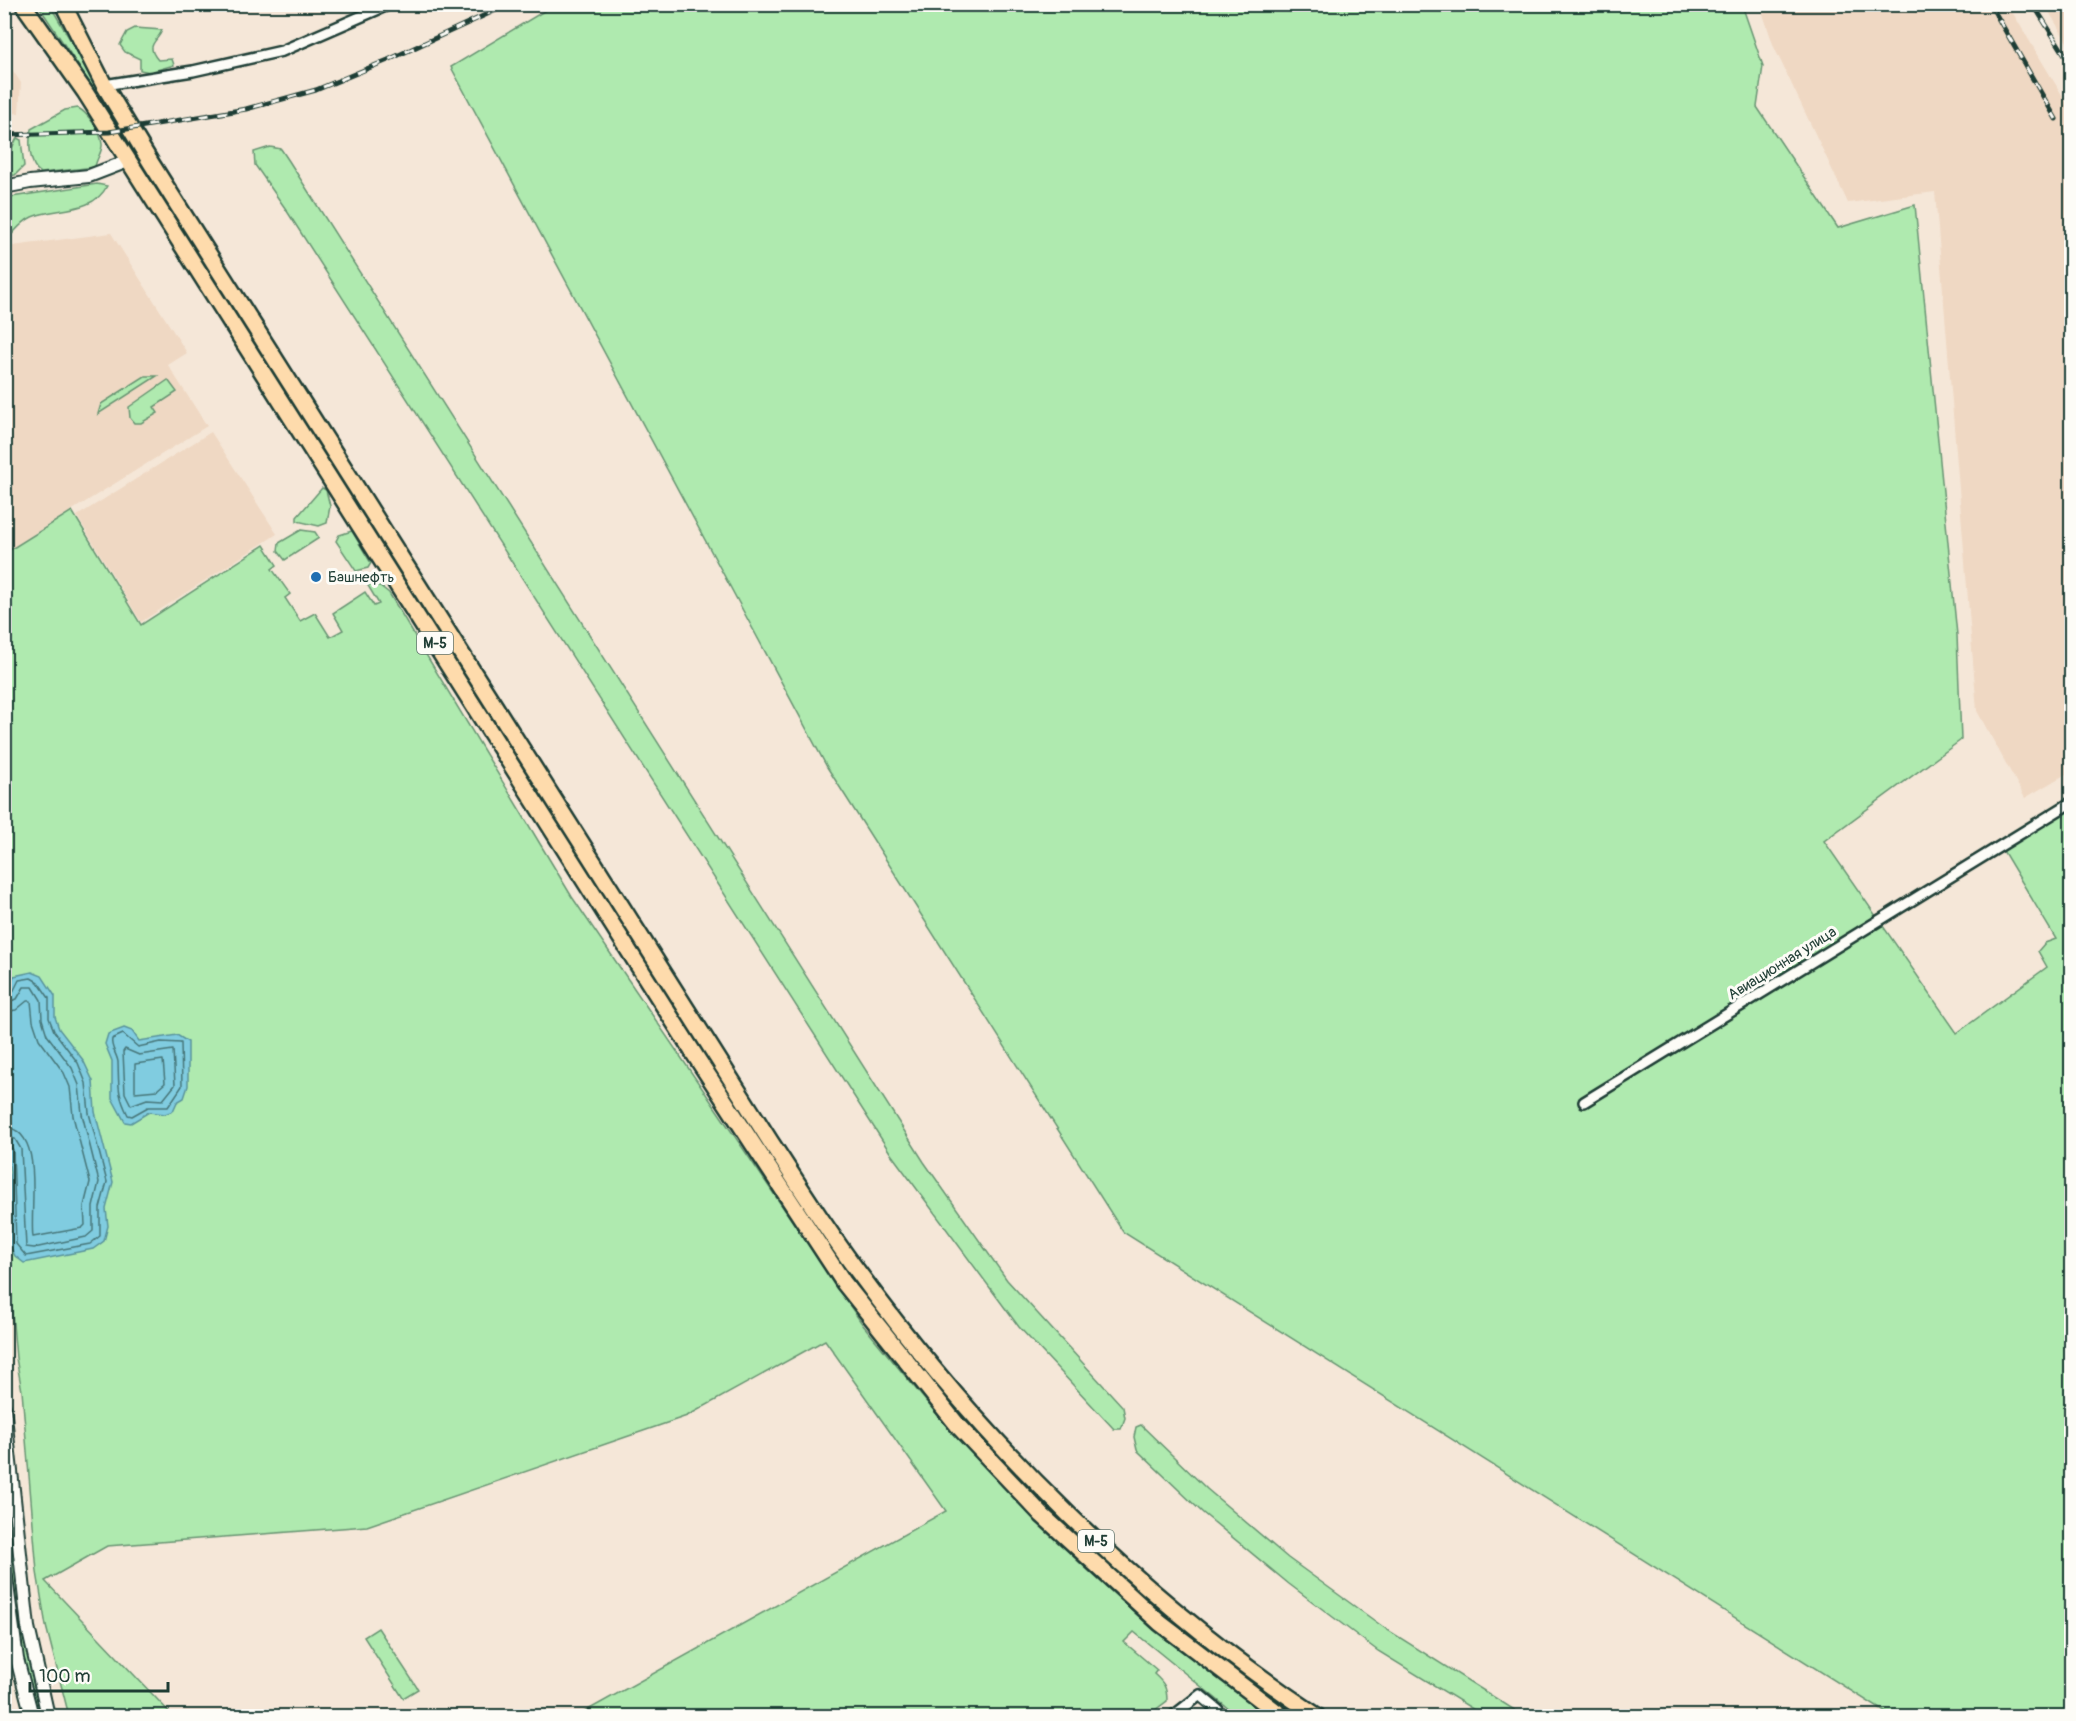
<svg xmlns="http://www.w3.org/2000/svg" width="2076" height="1721" viewBox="0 0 2076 1721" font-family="Pangolin,sans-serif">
<rect width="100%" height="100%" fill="#f5e7d8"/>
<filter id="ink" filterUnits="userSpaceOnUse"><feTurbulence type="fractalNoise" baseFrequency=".0167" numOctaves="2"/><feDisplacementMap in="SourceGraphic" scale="12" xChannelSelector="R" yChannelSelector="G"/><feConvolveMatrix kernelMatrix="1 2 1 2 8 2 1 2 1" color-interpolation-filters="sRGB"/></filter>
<g filter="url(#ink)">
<g fill="#efd8c3">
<polygon points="1760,5 2008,5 2071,110 2071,771 2025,798 1977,711 1935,192 1848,203 1774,47"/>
<polygon points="2045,5 2071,5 2071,49"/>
<polygon points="4,57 21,83 19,113 5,114"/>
<polygon points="111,233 187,353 168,365 207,426 5,552 5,247"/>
<polygon points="211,432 277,534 141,622 77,516"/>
</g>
<g fill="#afeaaf" stroke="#679472" stroke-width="1.5">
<polygon points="38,5 50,5 99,89 95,91"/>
<polygon points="554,5 1742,5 1763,66 1757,107 1838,228 1915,205 1957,635 1961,740 1824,841 1957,1033 2047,967 2038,951 2045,943 2056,939 2002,849 2071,809 2071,1716 1891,1716 1123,1232 827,767 451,67"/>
<path d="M135 28 162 30C158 42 144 44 158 60L172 59 174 65 150 72 140 70V59L125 52 120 45 127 32Z"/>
<path d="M78 108C88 113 101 132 102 144 103 151 96 159 95 167L41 173C28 165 29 142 31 129L65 110Z"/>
<polygon points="17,138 21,140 24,166 15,175 5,176 5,157 9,154"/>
<polygon points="270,147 281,149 289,161 924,1162 1007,1280 1123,1407 1125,1418 1121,1429 1114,1429 1019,1327 891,1154 285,208 255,165 254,152"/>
<path d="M97 184 107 186C93 214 56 207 32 217 19 223 14 234 5 241V198Z"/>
<polygon points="145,376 157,376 98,414 101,404"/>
<polygon points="168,380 177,392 154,407 158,413 141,423 134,423 130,418 129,407"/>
<polygon points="322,488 326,490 330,506 327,523 319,526 297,521 297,517"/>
<path d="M72 511 141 625 264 545 277 565 272 569 290 594 285 598 300 621 315 613 330 637 343 630 333 613 365 592 374 606 379 604 367 584 380 586 389 593 572 897 863 1325 949 1429 1079 1562 1156 1632 1268 1716H1233L1235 1714 1134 1632 1124 1642 1157 1670 1154 1674C1164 1683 1167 1687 1167 1701L1147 1716H577L946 1511 825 1340 687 1416 367 1526 107 1546 45 1581 173 1716H69L46 1626 37 1572 22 1391 16 1358 5 1234V553Z"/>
<polygon points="301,530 315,532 319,538 285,560 278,551 279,543"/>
<polygon points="352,531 371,563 368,568 356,571 336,541 339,535"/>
<polygon points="1141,1425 1207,1489 1288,1558 1386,1629 1524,1716 1484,1716 1378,1651 1289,1584 1203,1513 1137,1450 1134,1437 1136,1427"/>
<path d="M4 1466 22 1627 43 1716H37C14 1635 5 1551 4 1466Z"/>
<polygon points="378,1628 418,1689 403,1698 364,1637"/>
</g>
<g fill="#80cce0" stroke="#59939b" stroke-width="1.5">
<polygon points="32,972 42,976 55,996 55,1017 59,1029 83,1060 93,1081 95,1112 113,1182 106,1209 108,1226 104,1241 93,1249 24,1263 15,1256 10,1246 10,1172 4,1131 4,991 9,988 14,976"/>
<polygon points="124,1028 132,1031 139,1041 177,1035 188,1042 188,1086 184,1098 177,1102 173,1111 165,1114 149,1112 131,1123 125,1122 112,1098 112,1061 105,1044 108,1034"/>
</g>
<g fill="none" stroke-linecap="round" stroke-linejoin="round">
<g stroke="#467679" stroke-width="1.5">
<polyline points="4,995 13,992 19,980 31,978 38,982 49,998 49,1018 54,1031 78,1063 86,1083 89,1113 107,1182 100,1208 100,1236 90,1244 26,1256 16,1244 13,1150 10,1145 4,1144"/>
<polyline points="4,1003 17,999 24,987 33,987 41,1000 42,1019 47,1035 72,1068 79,1085 82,1114 99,1182 93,1207 93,1231 86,1237 34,1248 26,1247 21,1149 15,1139 4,1136"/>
<path d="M4 1012 16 1010 27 1001H31L33 1021 39 1039 64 1073 70 1087 73 1116 90 1182 84 1206 85 1225 82 1228 33 1237C29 1209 46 1129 4 1127"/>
<path d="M123 1034 138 1047 161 1042 181 1043 182 1086 168 1107H148L132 1116 128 1115C117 1093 119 1086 118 1062 117 1054 110 1047 112 1039Z"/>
<polygon points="125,1049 139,1055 173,1050 175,1085 163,1100 147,1099 131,1105 125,1093 123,1052"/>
<polygon points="163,1060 165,1083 157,1090 135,1092 135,1064"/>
</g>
<defs>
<g id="minor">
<polyline points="104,85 193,71 282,51 390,4"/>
<polyline points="1584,1102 2072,802"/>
<polyline points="1173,1716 1200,1695 1218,1710 1210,1716"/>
</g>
<g id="tertiary">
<polyline points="4,187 30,182 89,176 128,161"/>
<polyline points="4,1407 28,1627 48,1716"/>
<polyline points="4,1563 17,1659 32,1716"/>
</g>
<g id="trunk">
<polyline points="23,4 85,92 698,1060 844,1283 959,1427 1042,1515 1160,1623 1282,1716"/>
<path d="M63 4 104 85 151 163 770 1141C799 1185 827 1231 859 1273 984 1444 1141 1599 1317 1716"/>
</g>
</defs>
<use href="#minor" stroke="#1f3d34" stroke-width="14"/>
<use href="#tertiary" stroke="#1f3d34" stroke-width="16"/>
<use href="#trunk" stroke="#1f3d34" stroke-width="20"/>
<use href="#minor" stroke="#fdfcf7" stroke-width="9"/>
<use href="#tertiary" stroke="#fdfcf7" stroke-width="12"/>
<use href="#trunk" stroke="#fedbac" stroke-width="15"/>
<defs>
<g id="rail">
<polyline points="1990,4 2056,119"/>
<polyline points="2033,4 2072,66"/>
<polyline points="4,135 109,132 246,109 316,90 388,60 509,4"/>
</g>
</defs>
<use href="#rail" stroke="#1f3d34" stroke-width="5"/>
<use href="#rail" stroke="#fdfcf7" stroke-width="3" stroke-dasharray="9" stroke-linecap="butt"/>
</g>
</g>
<circle fill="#1f6fb2" stroke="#fdfcf7" stroke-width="2" cx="316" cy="577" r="6"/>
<g text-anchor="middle" stroke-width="6" stroke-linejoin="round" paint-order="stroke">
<g fill="#fdfcf7" stroke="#62766e" stroke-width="1.5">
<rect x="417" y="632" width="36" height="22" rx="4.5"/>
<rect x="1078" y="1530" width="36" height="22" rx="4.5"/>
</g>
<g font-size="14" font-weight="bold" fill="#1f3d34">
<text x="435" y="648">М-5</text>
<text x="1096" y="1546">М-5</text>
</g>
<g font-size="15" fill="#1f3d34" stroke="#fdfcf7" text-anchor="start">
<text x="328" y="582">Башнефть</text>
</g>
<g font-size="15" fill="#1f3d34" stroke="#fdfcf7">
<text transform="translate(1782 963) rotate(-32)" y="5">Авиационная улица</text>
</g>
</g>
<rect width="2076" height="1721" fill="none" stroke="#fdfcf7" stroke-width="24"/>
<rect x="12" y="12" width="2052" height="1697" fill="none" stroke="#1f3d34" stroke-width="2" filter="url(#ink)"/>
<path d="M30 1682v9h138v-9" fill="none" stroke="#1f3d34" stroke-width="3"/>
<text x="39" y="1682" font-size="18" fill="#1f3d34" stroke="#fdfcf7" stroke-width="4.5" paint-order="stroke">100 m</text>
</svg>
